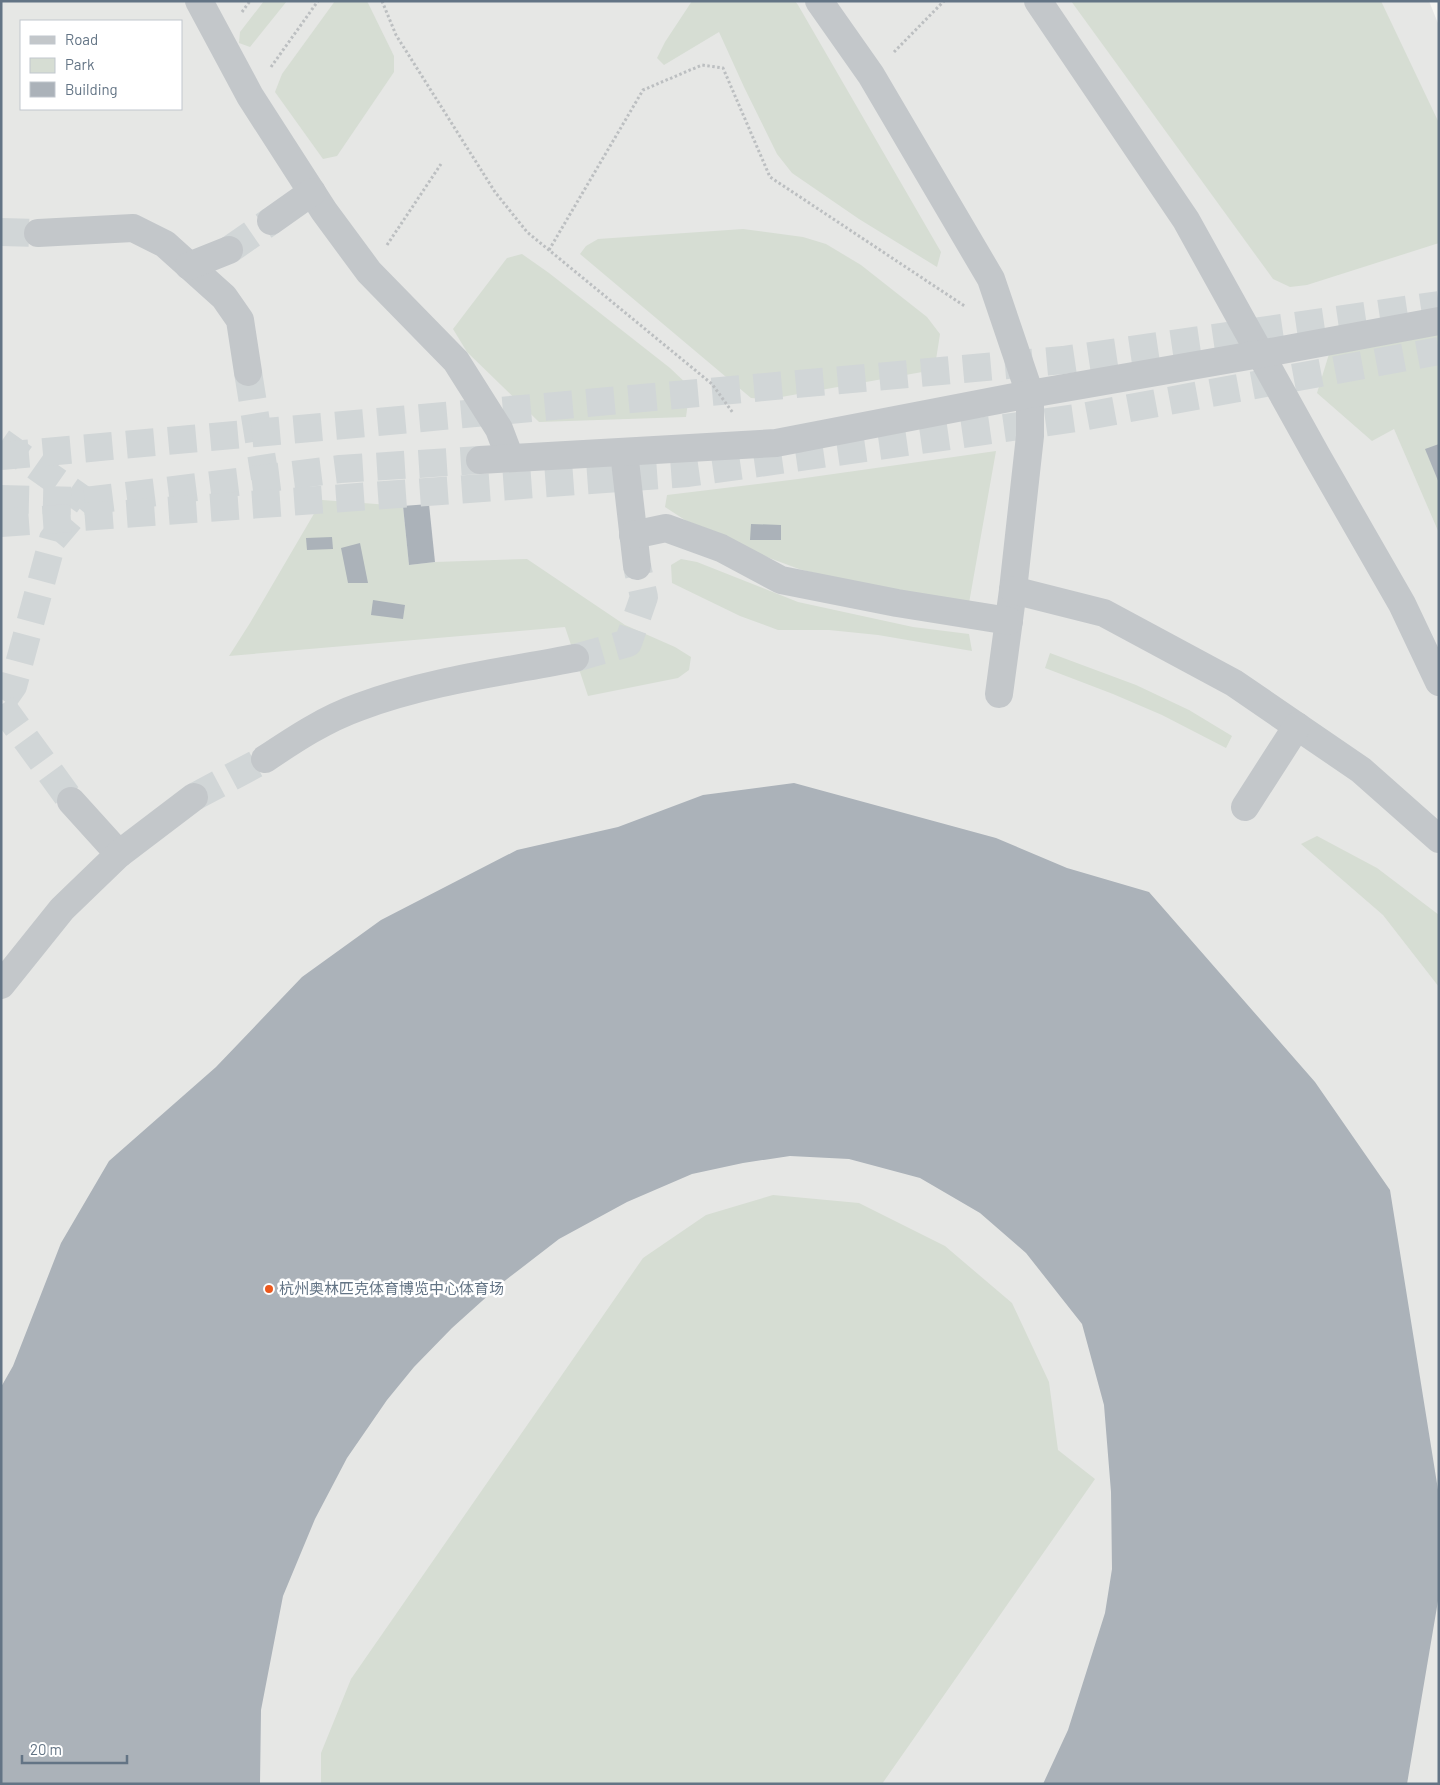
<svg xmlns="http://www.w3.org/2000/svg" width="1440" height="1785" viewBox="0 0 1440 1785" font-family="Barlow,'Noto Sans SC',sans-serif">
<rect width="100%" height="100%" fill="#f6f6f2"/>
<path fill="#e6e7e5" fill-rule="evenodd" d="M1 1H1429L1439 26V1784H1ZM21 21H181V109H21Z"/>
<g fill="#d6ddd3">
<polygon points="264,1 287,1 250,47 239,43 240,32"/>
<polygon points="335,1 367,1 394,56 394,72 337,156 323,159 275,92 282,74"/>
<polygon points="692,1 795,1 798,5 941,252 937,267 859,219 792,173 777,154 744,87 719,32 664,65 657,58 665,42"/>
<polygon points="1071,1 1381,1 1439,123 1439,243 1307,285 1290,287 1273,279"/>
<polygon points="743,229 803,237 826,244 861,265 927,317 940,334 935,366 928,371 770,399 751,398 580,254 586,246 598,239"/>
<polygon points="522,254 549,273 670,368 690,387 686,417 539,422 467,352 453,329 507,258"/>
<polygon points="1439,334 1439,533 1394,429 1372,441 1317,393 1329,354"/>
<polygon points="996,451 969,603 869,587 799,569 729,543 685,520 665,507 667,495 798,479"/>
<polygon points="322,500 403,506 409,565 435,562 527,559 625,625 675,647 691,657 689,670 678,678 588,696 565,627 229,656 250,623"/>
<polygon points="681,559 697,562 798,602 913,627 969,634 972,651 878,635 829,630 778,630 740,616 672,583 671,565"/>
<polygon points="1050,653 1136,685 1189,710 1232,736 1226,748 1162,715 1113,694 1045,668"/>
<polygon points="1317,836 1377,868 1439,915 1439,987 1383,915 1301,844"/>
<polygon points="773,1195 859,1203 945,1246 1012,1303 1049,1382 1058,1450 1095,1479 882,1784 321,1784 321,1753 351,1679 643,1258 706,1215"/>
</g>
<g fill="#abb2b9">
<polygon points="1439,444 1439,483 1425,449"/>
<polygon points="429,504 435,562 409,565 403,506"/>
<polygon points="751,524 781,525 781,540 750,540"/>
<polygon points="332,537 333,549 307,550 306,538"/>
<polygon points="360,543 368,583 348,583 341,548"/>
<polygon points="373,600 405,605 403,619 371,615"/>
<polygon points="794,783 996,838 1067,868 1149,892 1315,1082 1390,1190 1439,1496 1439,1595 1407,1784 1043,1784 1068,1730 1105,1613 1112,1569 1111,1492 1104,1405 1082,1324 1026,1253 980,1213 920,1178 849,1159 790,1156 743,1163 692,1174 627,1202 559,1239 502,1283 452,1328 414,1367 387,1400 347,1458 315,1519 283,1596 261,1710 260,1784 1,1784 1,1387 13,1366 61,1243 109,1161 216,1067 302,977 381,920 517,850 618,827 703,795"/>
</g>
<g fill="none" stroke-linecap="round" stroke-linejoin="round">
<g stroke="#d1d6d7" stroke-width="28" stroke-dasharray="28 14" stroke-linecap="butt">
<polyline points="1,232 38,233"/>
<polyline points="229,250 271,221"/>
<polyline points="248,372 265,478"/>
<polyline points="1,442 85,501 53,539 13,686 1,703"/>
<polyline points="1,499 85,501 340,469 480,460"/>
<polyline points="575,658 628,643 644,597 637,566"/>
<polyline points="1,705 71,801"/>
<polyline points="194,797 265,759"/>
</g>
<g stroke="#d1d6d7" stroke-width="28" stroke-dasharray="28 14" stroke-linecap="butt">
<polyline points="1,456 1063,360 1439,305"/>
<polyline points="1,523 688,473 1076,418 1439,351"/>
</g>
<g stroke="#bcbfc1" stroke-width="3" stroke-dasharray="2.5 2.5" stroke-linecap="butt">
<polyline points="382,1 396,35 495,192 527,232 712,384 733,413"/>
<polyline points="242,12 250,1"/>
<polyline points="894,52 944,1"/>
<polyline points="271,67 318,1"/>
<polyline points="387,245 441,164"/>
<polyline points="549,250 643,90 702,65 723,68 770,177 966,307"/>
</g>
<g stroke="#c3c7ca" stroke-width="28">
<polyline points="199,1 250,96 324,211 369,272 456,361 499,429 510,458"/>
<polyline points="819,1 871,75 991,279 1030,394 1030,436 1013,590 999,694"/>
<polyline points="1038,1 1186,220 1317,456 1402,604 1439,682"/>
<polyline points="271,221 312,192"/>
<polyline points="38,233 133,228 165,244 224,297 240,320 248,372"/>
<polyline points="189,266 229,250"/>
<polyline points="624,452 637,566"/>
<polyline points="480,460 776,443 1030,394 1260,354 1439,321"/>
<polyline points="633,535 666,528 721,548 781,580 897,603 1009,621"/>
<polyline points="1013,590 1104,613 1234,683 1361,770 1439,839"/>
<path d="M265 759C295 739 325 719 359 707 428 681 503 672 575 658"/>
<polyline points="71,801 119,854"/>
<polyline points="1245,807 1297,726"/>
<polyline points="1,985 62,909 119,854 194,797"/>
</g>
</g>
<circle fill="#ec581c" stroke="#fff" stroke-width="2" cx="269" cy="1289" r="5"/>
<g text-anchor="middle" stroke-width="5" stroke-linejoin="round" paint-order="stroke">
<g font-size="15" fill="#637485" stroke="#fff" text-anchor="start">
<text x="279" y="1294">杭州奥林匹克体育博览中心体育场</text>
</g>
</g>
<rect width="1440" height="1785" fill="none" stroke="#637485" stroke-width="5"/>
<rect x="20" y="20" width="162" height="90" fill="#ffffff" stroke="#c1c7ce"/>
<rect x="30" y="36" width="25" height="8" fill="#c3c7ca" stroke="#c1c7ce"/>
<text x="65" y="45" font-size="15" fill="#637485">Road</text>
<rect x="30" y="58" width="25" height="15" fill="#d6ddd3" stroke="#c1c7ce"/>
<text x="65" y="70" font-size="15" fill="#637485">Park</text>
<rect x="30" y="82" width="25" height="15" fill="#abb2b9" stroke="#c1c7ce"/>
<text x="65" y="95" font-size="15" fill="#637485">Building</text>
<path d="M22 1755v8h105v-8" fill="none" stroke="#637485" stroke-width="2.5"/>
<text x="30" y="1755" font-size="15" fill="#637485" stroke="#ffffff" stroke-width="4" paint-order="stroke">20 m</text>
</svg>
